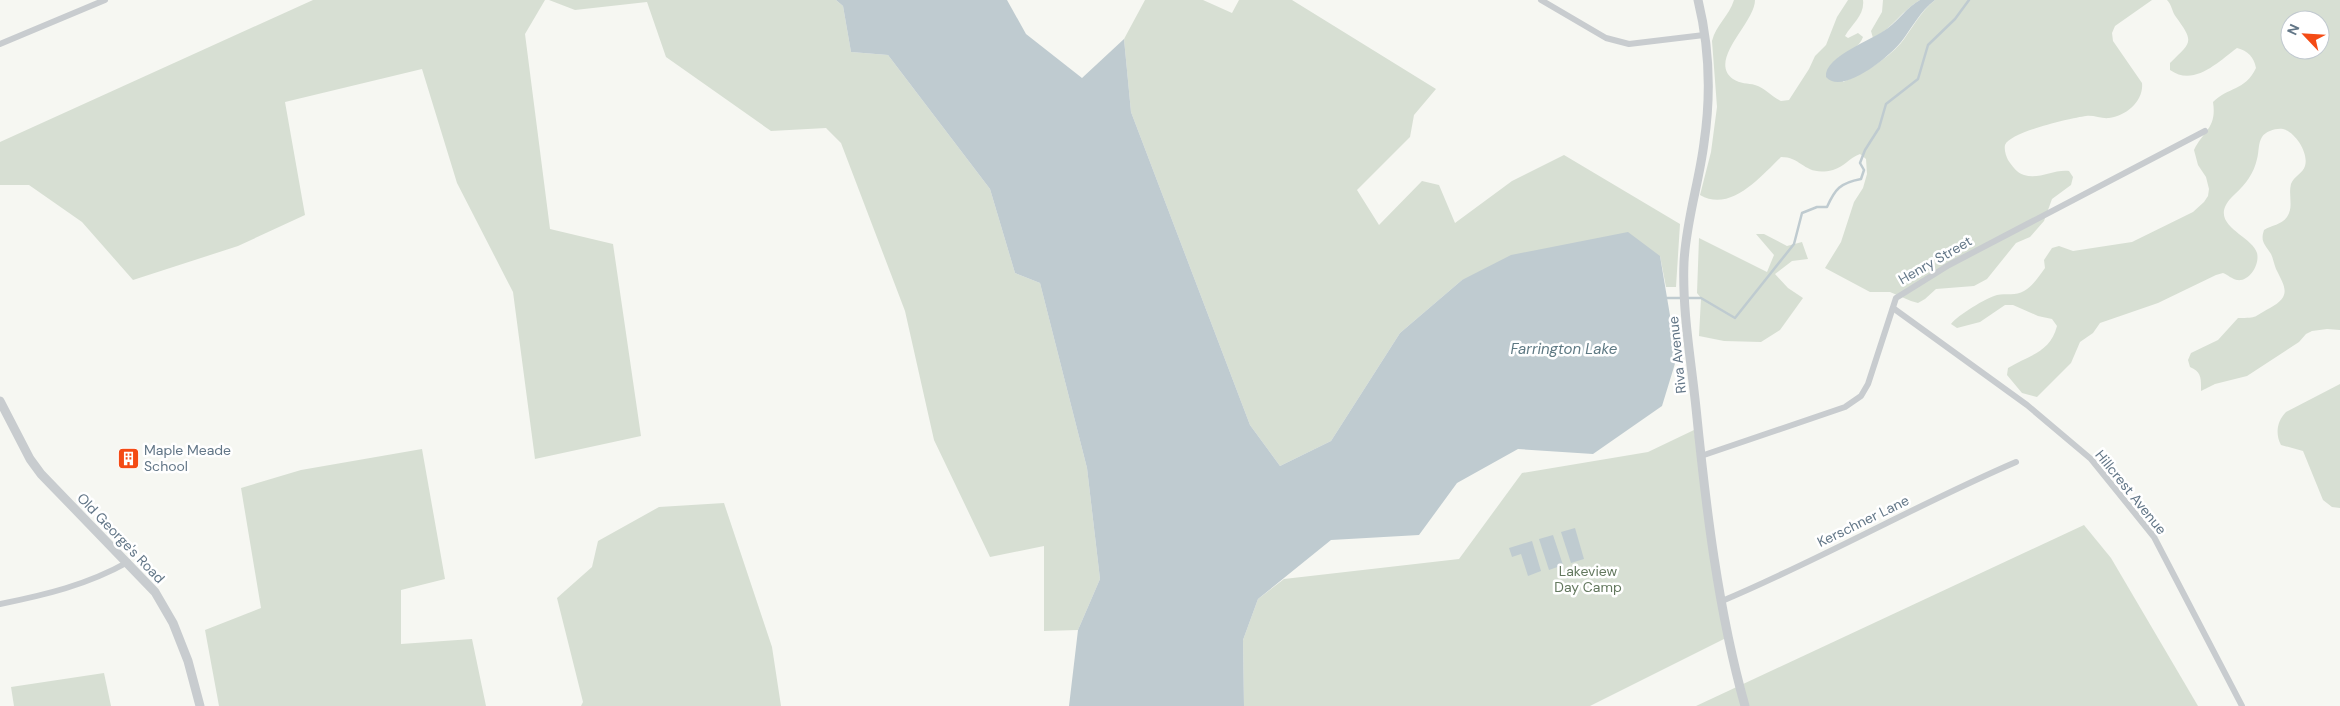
<svg xmlns="http://www.w3.org/2000/svg" width="2340" height="706" viewBox="0 0 2340 706" font-family="'DM Sans',sans-serif">
<rect width="100%" height="100%" fill="#f6f7f2"/>
<g fill="#d7dfd3" fill-rule="evenodd">
<polygon points="313,0 545,0 525,34 550,229 613,244 641,436 535,459 513,292 457,183 422,69 285,102 305,215 238,246 133,280 82,222 29,185 0,185 0,142"/>
<polygon points="549,0 836,0 843,6 851,52 888,55 990,189 1015,273 1040,283 1087,468 1100,579 1078,630 1044,631 1044,546 990,557 934,440 905,311 841,143 826,128 771,131 666,57 647,2 575,10"/>
<polygon points="1145,0 1203,0 1232,13 1239,0 1292,0 1436,89 1414,115 1410,137 1357,190 1379,225 1422,181 1439,185 1455,223 1512,181 1564,155 1680,224 1676,287 1666,287 1660,256 1462,280 1400,333 1331,441 1280,466 1250,425 1131,112 1124,39"/>
<path d="M1734 0H1755C1755 23 1707 60 1733 79 1740 84 1748 83 1755 85 1765 88 1772 97 1781 101L1789 100 1809 69 1815 56 1826 45 1837 17 1848 0H1863C1865 15 1852 24 1845 36L1848 38 1858 33 1863 37C1860 47 1846 54 1838 58L1843 82C1865 72 1885 61 1901 43 1912 29 1920 12 1935 0H2152L2115 26 2112 33 2113 41 2142 83C2144 101 2126 116 2109 118 2102 119 2094 115 2086 116 2071 118 2010 132 2005 145 2004 150 2006 156 2008 160 2012 166 2017 173 2024 175 2039 180 2054 169 2069 171L2073 177 2071 185 2052 199 2044 221 2030 237 2016 243 1987 279 1974 286 1936 289 1925 299 1918 303 1911 301 1890 292H1870L1825 268 1841 242 1854 202 1863 188 1867 174 1866 159 1860 154C1849 158 1844 167 1833 170 1804 177 1803 157 1781 157 1761 176 1731 213 1700 195L1711 152 1717 107 1712 41C1716 25 1729 16 1734 0Z"/>
<path d="M1883 0H1920C1902 10 1892 29 1873 38L1871 31 1882 12Z"/>
<path d="M2167 0H2340V330L2327 329 2312 331 2306 334 2299 342 2247 376 2215 384 2201 391C2201 379 2202 372 2190 367L2188 360 2191 353 2218 340 2238 318C2259 318 2253 317 2270 308 2292 296 2285 287 2276 269 2274 264 2273 258 2271 254 2265 244 2260 242 2264 230 2272 225 2281 225 2287 217 2294 207 2288 195 2291 184 2294 176 2303 173 2305 166 2309 153 2295 132 2283 129 2276 128 2266 131 2262 137 2258 143 2259 152 2257 159 2254 173 2246 184 2235 194 2202 224 2252 234 2257 253 2260 265 2249 282 2237 280 2232 279 2228 275 2223 273L2216 275 2158 303 2100 323 2093 333 2080 342 2071 363 2037 397 2022 393 2007 375 2008 368C2029 355 2050 353 2057 326L2052 319 2038 316 2013 305H2005L1980 322 1957 328 1951 324C1958 315 1986 298 1997 295 2006 293 2016 296 2024 291 2033 286 2039 276 2045 268L2044 260 2052 248 2059 246 2073 251 2132 242 2193 212 2204 202 2208 196 2209 189 2206 177 2198 165 2194 150C2204 130 2217 128 2213 102 2228 87 2245 91 2256 68 2254 57 2248 51 2237 48 2218 62 2194 87 2170 70V63C2191 42 2195 43 2176 17 2172 12 2172 5 2167 0ZM2290 20H2320V50H2290Z"/>
<polygon points="1756,234 1764,234 1787,246 1802,242 1808,259 1792,261 1775,274 1788,288 1803,298 1780,330 1761,342 1724,341 1699,336 1701,298 1697,293 1699,238 1767,272 1774,255"/>
<path d="M2340 384V508L2332 507 2323 500 2303 451 2281 445C2275 434 2277 421 2286 412Z"/>
<polygon points="1694,430 1726,638 1590,706 1244,706 1243,640 1258,599 1284,579 1459,559 1522,473 1648,452"/>
<polygon points="422,449 445,579 401,590 401,644 472,639 486,706 219,706 205,630 261,608 241,488 301,470"/>
<polygon points="724,503 772,647 781,706 581,706 583,702 557,598 592,567 598,541 659,507"/>
<polygon points="2084,525 2111,558 2198,706 1696,706"/>
<polygon points="104,673 111,706 14,706 11,687"/>
</g>
<g fill="#bfcbd0">
<polygon points="836,0 1007,0 1026,34 1082,78 1124,39 1131,112 1250,425 1280,466 1331,441 1400,333 1462,280 1511,255 1628,232 1660,256 1677,357 1662,406 1593,454 1518,449 1457,483 1419,535 1331,540 1258,599 1243,640 1244,706 1069,706 1078,630 1100,579 1087,468 1040,283 1015,273 990,189 888,55 851,52 843,6"/>
<path d="M1920 0H1935C1920 11 1912 28 1901 42 1890 56 1842 96 1826 77 1824 56 1873 40 1888 28 1899 20 1907 7 1920 0Z"/>
<polygon points="1575,528 1584,559 1571,563 1561,532"/>
<polygon points="1553,535 1563,565 1549,570 1539,539"/>
<polygon points="1532,541 1541,571 1528,576 1521,554 1512,557 1509,548"/>
</g>
<g fill="none" stroke-linecap="round" stroke-linejoin="round">
<g stroke="#bfcbd0" stroke-width="2.5">
<polyline points="1667,298 1682,298"/>
<path d="M1688 298H1701L1735 318 1794 244 1802 213 1817 207H1827C1835 189 1840 183 1861 179L1864 170 1860 163 1865 150 1879 128 1886 104 1918 79 1928 45 1955 19 1969 0"/>
</g>
<g stroke="#c8cccf" stroke-width="6">
<polyline points="1541,0 1606,38 1629,44 1704,35"/>
<polyline points="0,44 105,0"/>
<polyline points="1893,308 2027,405 2091,459 2154,537 2242,706"/>
<polyline points="1701,456 1845,407 1861,396 1868,384 1896,298 1949,265 2205,131"/>
<path d="M1722 601C1822 559 1916 505 2016 462"/>
<path d="M0 604C45 595 87 585 128 562"/>
</g>
<g stroke="#c8cccf" stroke-width="9">
<path d="M1698 0C1709 45 1711 96 1704 143 1699 183 1686 221 1684 262 1682 310 1691 360 1696 408 1706 508 1718 610 1745 706"/>
<polyline points="0,401 30,459 41,474 155,592 173,623 188,661 200,706"/>
</g>
</g>
<defs>
<symbol id="building-square" viewBox="-11 -11 22 22"><rect x="-9" y="-9" width="18" height="18" rx="4" fill="#f44b15" stroke="#fff"/><path d="M-4-6H4V6H1V3H-1V6H-4ZM-2.5-4.3h1.7v1.8h-1.7ZM.8-4.3h1.7v1.8H.8ZM-2.5-1h1.7V.8h-1.7ZM.8-1h1.7V.8H.8Z" fill="#fff"/></symbol>
</defs>
<g fill-rule="evenodd">
<use href="#building-square" x="116" y="446" width="25" height="25"/>
</g>
<g text-anchor="middle" stroke-width="5" stroke-linejoin="round" paint-order="stroke">
<g font-size="14" fill="#627687" stroke="#fff">
<text transform="translate(1935 260) rotate(-30)" y="5">Henry Street</text>
<text transform="translate(1677 355) rotate(-96)" y="5">Riva Avenue</text>
<text transform="translate(2131 492) rotate(51)" y="5">Hillcrest Avenue</text>
<text transform="translate(1863 521) rotate(-26)" y="5">Kerschner Lane</text>
<text transform="translate(121 538) rotate(46)" y="5">Old George's Road</text>
</g>
<g font-size="14" fill="#627687" stroke="#fff" text-anchor="start">
<text x="144" y="455">Maple Meade<tspan x="144" dy="16">School</tspan></text>
</g>
<g font-size="14" fill="#63785e" stroke="#fff">
<text x="1588" y="576">Lakeview<tspan x="1588" dy="16">Day Camp</tspan></text>
</g>
<g font-size="15" font-style="italic" fill="#5e7983" stroke="#fff">
<text x="1564" y="354">Farrington Lake</text>
</g>
</g>
<g transform="translate(2305 35) rotate(295)"><circle r="24" fill="#ffffff" stroke="#c0c8cf"/>
<path d="M0-4L9 19L0 12L-9 19Z" fill="#f44b15"/>
<text y="-8" font-size="14" font-weight="bold" text-anchor="middle" fill="#627687">N</text>
</g>
</svg>
